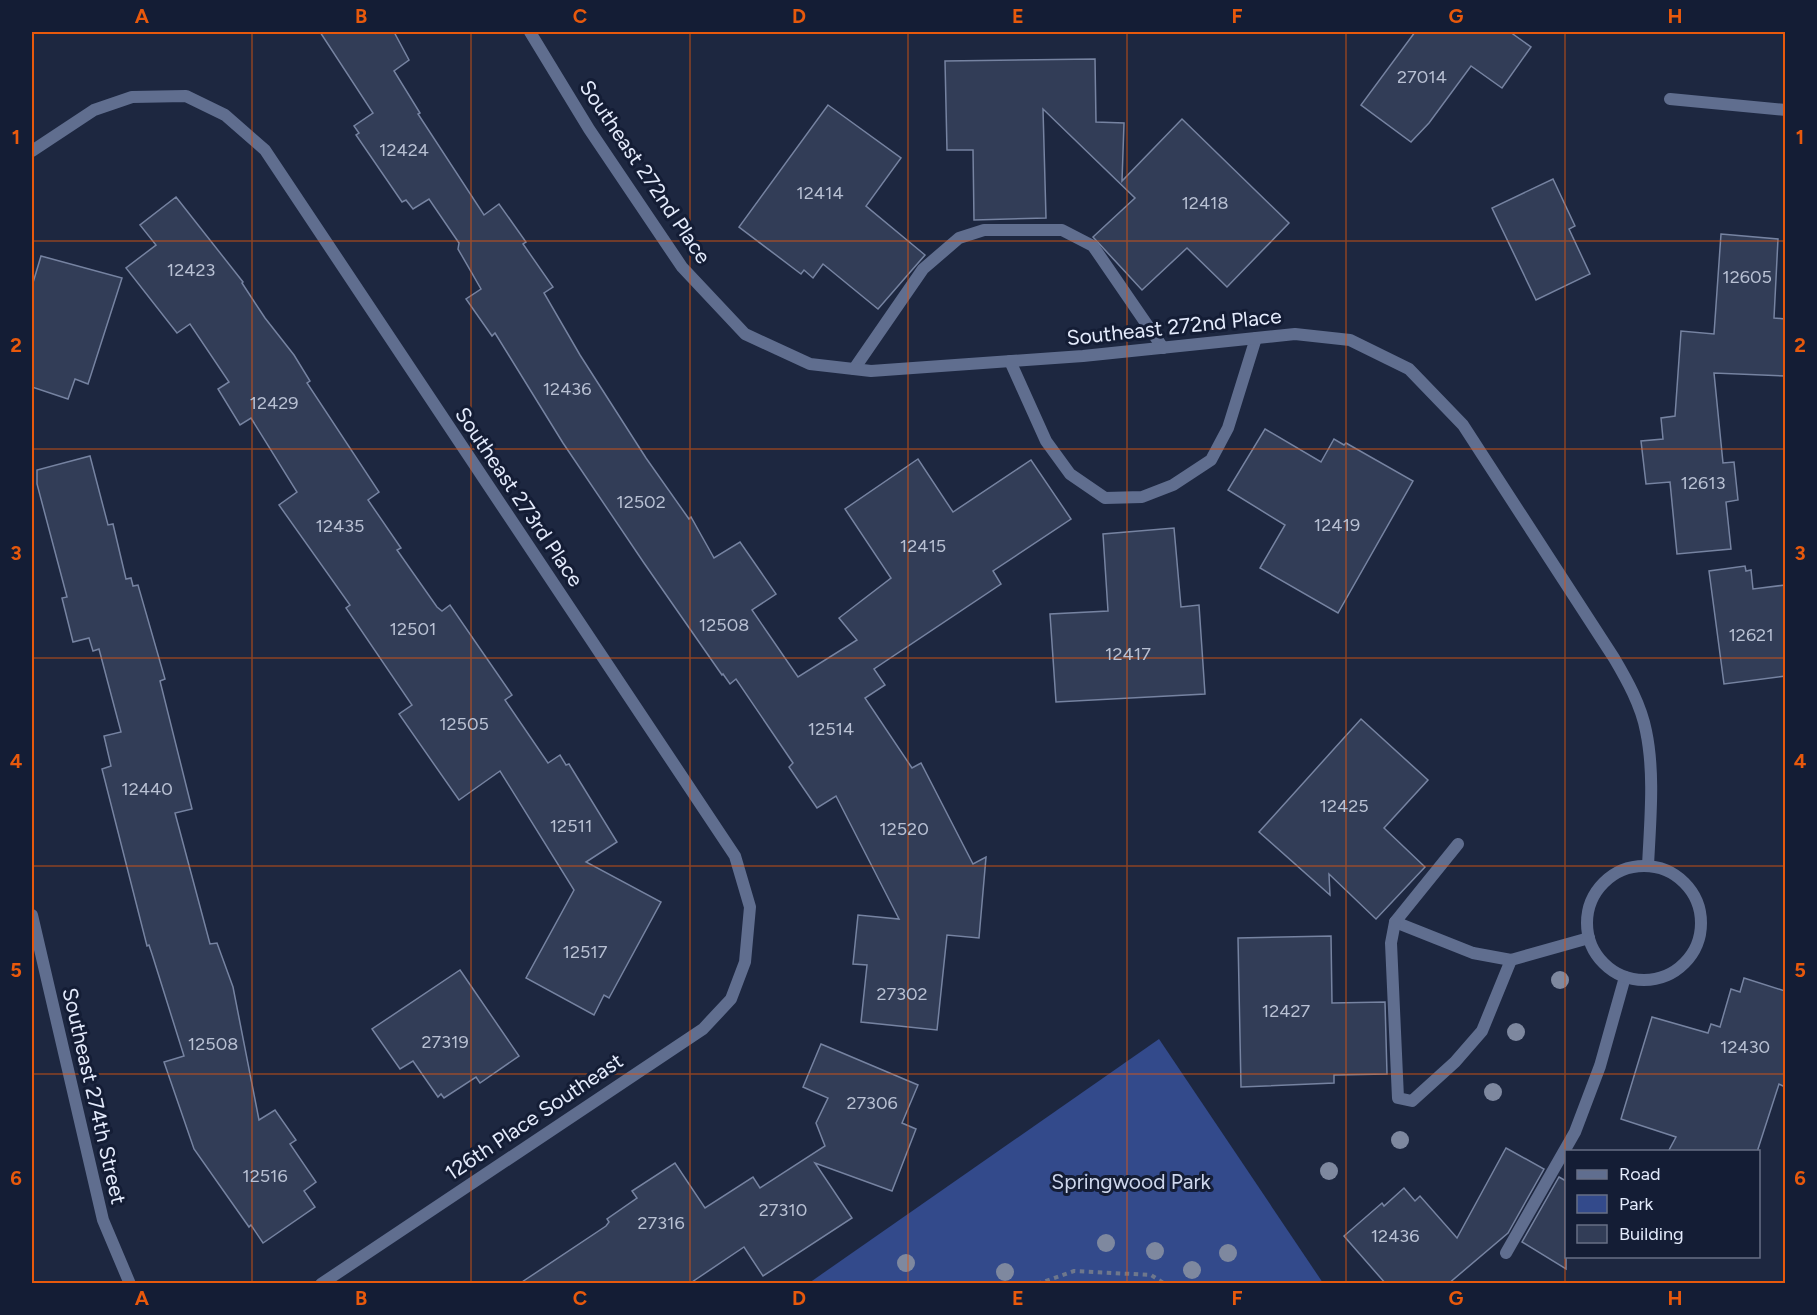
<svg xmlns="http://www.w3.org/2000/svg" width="1817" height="1315" viewBox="0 0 1817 1315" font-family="Figtree,sans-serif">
<rect width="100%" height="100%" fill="#1d2740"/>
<polygon fill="#334a8b" points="1159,1039 1323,1283 809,1283"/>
<g fill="#323d57" stroke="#7683a1" stroke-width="1.5">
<polygon points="320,32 394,32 409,60 394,71 420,113 418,114 484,215 499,204 526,242 523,244 553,287 544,293 580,355 646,458 689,519 691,517 714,558 740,542 776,594 752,610 798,677 857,640 839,618 891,578 845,509 918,459 953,512 1031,460 1071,519 993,571 1001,584 874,669 885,685 865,698 912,768 921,763 973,864 986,857 979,938 947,935 937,1030 861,1022 867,965 853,964 858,915 899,919 836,796 817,808 789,767 793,763 736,679 730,684 723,674 722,675 644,563 563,443 495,333 492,336 466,299 481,289 458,249 459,243 429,199 413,209 406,200 402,202 356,135 359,133 354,126 373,113"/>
<polygon points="1415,32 1510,32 1531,47 1502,88 1471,66 1429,123 1411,142 1361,105"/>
<polygon points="1095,59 1096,122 1124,123 1122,181 1182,119 1289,223 1227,287 1187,248 1142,290 1093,237 1135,198 1043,109 1046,218 974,220 973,150 947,150 945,61"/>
<polygon points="828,105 901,158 866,206 925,255 878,309 823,264 813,278 804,270 801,274 739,227"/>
<polygon points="1553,179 1575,226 1569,229 1590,274 1536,300 1492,208"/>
<polygon points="176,197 243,282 242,283 265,318 294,355 310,381 307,383 379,492 368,500 401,548 397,550 437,607 442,611 450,605 512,695 505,700 548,763 560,755 566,765 569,764 617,842 586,862 661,902 609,998 604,995 594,1015 526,978 574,890 500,771 459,800 399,714 412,705 346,608 350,605 279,505 297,492 251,418 240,425 218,389 229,382 190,324 177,333 126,268 156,245 140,225"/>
<polygon points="1721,234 1778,239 1774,318 1785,319 1785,376 1714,373 1723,463 1734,462 1738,500 1726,502 1731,549 1677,554 1670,482 1646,484 1641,441 1663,439 1661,418 1675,416 1681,331 1714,334"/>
<polygon points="41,256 122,278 88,384 75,379 68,399 32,387 32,286"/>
<polygon points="1265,429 1321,462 1334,439 1344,445 1346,443 1413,481 1338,613 1260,568 1285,525 1228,490"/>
<polygon points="90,456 108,525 113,524 126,579 131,578 133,586 138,585 165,679 160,681 192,809 175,813 210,944 217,943 233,987 259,1120 275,1110 296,1140 290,1144 316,1182 304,1191 315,1207 263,1243 251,1225 249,1227 194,1149 164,1062 184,1056 152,954 149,945 147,946 102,769 111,766 104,736 121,732 99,649 93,651 89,638 73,642 62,598 67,597 37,484 37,470"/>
<polygon points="1174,528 1181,607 1199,605 1205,694 1056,702 1050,614 1108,611 1103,534"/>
<polygon points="1745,566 1746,571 1751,570 1753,589 1785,585 1785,676 1724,684 1709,571"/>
<polygon points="1361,719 1428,780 1384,828 1425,867 1376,919 1329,874 1330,895 1259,832"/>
<polygon points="1331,936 1332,1003 1385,1002 1387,1074 1334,1075 1334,1083 1241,1087 1238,938"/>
<polygon points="460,970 519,1056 480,1083 476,1077 444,1098 441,1094 438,1097 413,1061 400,1069 372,1029"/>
<polygon points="1744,978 1785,991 1785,1087 1779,1084 1757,1152 1668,1152 1676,1137 1621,1119 1652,1017 1708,1033 1711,1024 1720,1027 1731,989 1740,992"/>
<polygon points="821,1044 918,1085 902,1123 916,1129 892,1191 815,1163 852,1218 763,1276 744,1247 689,1284 519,1284 606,1226 609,1222 607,1219 637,1198 632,1191 675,1163 705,1208 753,1177 760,1188 825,1146 816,1123 828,1098 803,1087"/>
<polygon points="1506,1148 1544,1169 1508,1233 1448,1284 1386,1284 1344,1236 1382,1203 1384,1206 1404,1188 1415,1201 1420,1196 1457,1238"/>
<polygon points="1559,1177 1566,1181 1566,1269 1522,1242"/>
</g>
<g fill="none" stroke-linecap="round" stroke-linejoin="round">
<polyline stroke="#6e778c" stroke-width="4" stroke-dasharray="4.5 4.5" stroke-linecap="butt" points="1037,1284 1074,1271 1151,1275 1165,1284"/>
<g stroke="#606e8f" stroke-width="12">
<polyline points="1010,361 1046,441 1070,474 1105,498 1142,497 1173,485 1211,460 1228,428 1256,338"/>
<polyline points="854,369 923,269 959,238 984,230 1062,230 1093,246 1163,348"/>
<polyline points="1458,844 1395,922 1473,953 1511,960 1589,938"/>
<polyline points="1395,922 1391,943 1398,1098 1412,1101 1455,1062 1482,1031 1511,960"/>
<polyline points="1506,1253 1575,1132 1600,1066 1625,977"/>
</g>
<g stroke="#606e8f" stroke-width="12">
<path d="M530 32 589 129 682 267 745 334 810 364 871 371 1083 356 1295 334 1350 340 1409 369 1463 425 1614 658C1627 680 1641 705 1646 731 1655 774 1650 822 1648 866"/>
<polyline points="1670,99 1786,110"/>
<polyline points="32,151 94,110 132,97 186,96 225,115 265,150 735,856 750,907 745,962 731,999 703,1029 321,1284"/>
<circle cx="1644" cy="923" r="57"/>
<polyline points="32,915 103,1220 130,1284"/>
</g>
</g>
<g fill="#7e889f">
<circle cx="1560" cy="980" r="9"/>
<circle cx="1516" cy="1032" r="9"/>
<circle cx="1493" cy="1092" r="9"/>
<circle cx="1400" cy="1140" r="9"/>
<circle cx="1329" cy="1171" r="9"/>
<circle cx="1106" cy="1243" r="9"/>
<circle cx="1155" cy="1251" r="9"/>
<circle cx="1228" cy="1253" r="9"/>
<circle cx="906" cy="1263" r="9"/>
<circle cx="1192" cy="1270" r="9"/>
<circle cx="1005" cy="1272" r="9"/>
</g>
<path fill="none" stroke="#e8590c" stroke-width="1.5" stroke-opacity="0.55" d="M252 32V1284M471 32V1284M690 32V1284M908 32V1284M1127 32V1284M1346 32V1284M1565 32V1284M32 241H1786M32 449H1786M32 658H1786M32 866H1786M32 1074H1786"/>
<g text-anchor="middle" stroke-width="6" stroke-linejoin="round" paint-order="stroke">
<g font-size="18" fill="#b8c0d3">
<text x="1422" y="83">27014</text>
<text x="404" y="156">12424</text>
<text x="820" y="199">12414</text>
<text x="1205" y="209">12418</text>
<text x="191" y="276">12423</text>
<text x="1747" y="283">12605</text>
<text x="567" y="395">12436</text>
<text x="274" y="409">12429</text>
<text x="1703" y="489">12613</text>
<text x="641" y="508">12502</text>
<text x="1337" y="531">12419</text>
<text x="340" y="532">12435</text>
<text x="923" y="552">12415</text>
<text x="724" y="631">12508</text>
<text x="413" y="635">12501</text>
<text x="1751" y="641">12621</text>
<text x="1128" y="660">12417</text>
<text x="464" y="730">12505</text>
<text x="831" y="735">12514</text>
<text x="147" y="795">12440</text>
<text x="1344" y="812">12425</text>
<text x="571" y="832">12511</text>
<text x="904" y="835">12520</text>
<text x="585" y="958">12517</text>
<text x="902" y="1000">27302</text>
<text x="1286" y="1017">12427</text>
<text x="445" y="1048">27319</text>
<text x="213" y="1050">12508</text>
<text x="1745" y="1053">12430</text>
<text x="872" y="1109">27306</text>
<text x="265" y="1182">12516</text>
<text x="783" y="1216">27310</text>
<text x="661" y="1229">27316</text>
<text x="1395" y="1242">12436</text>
</g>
<g font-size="21" fill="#e4ebfc" stroke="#141d35">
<text transform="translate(645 172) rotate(56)" y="7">Southeast 272nd Place</text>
<text transform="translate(1174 327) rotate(-6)" y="7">Southeast 272nd Place</text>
<text transform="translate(519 497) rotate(56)" y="7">Southeast 273rd Place</text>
<text transform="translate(94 1096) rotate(77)" y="7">Southeast 274th Street</text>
<text transform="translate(534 1117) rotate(-34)" y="7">126th Place Southeast</text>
</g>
<g font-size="21" fill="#ced7ec" stroke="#141d35">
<text x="1131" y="1189">Springwood Park</text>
</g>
</g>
<rect width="1817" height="1315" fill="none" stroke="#141d35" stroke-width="66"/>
<rect x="1565" y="1150" width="195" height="108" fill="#141d35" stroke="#676f85" stroke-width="1.5"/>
<rect x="1577" y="1170" width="30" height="9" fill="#606e8f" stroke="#676f85" stroke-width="1.5"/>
<text x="1619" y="1180" font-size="18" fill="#e4ebfc">Road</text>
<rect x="1577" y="1195" width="30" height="18" fill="#334a8b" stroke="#676f85" stroke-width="1.5"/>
<text x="1619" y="1210" font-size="18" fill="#e4ebfc">Park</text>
<rect x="1577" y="1225" width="30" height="18" fill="#323d57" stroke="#676f85" stroke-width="1.5"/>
<text x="1619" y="1240" font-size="18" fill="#e4ebfc">Building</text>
<rect x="33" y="33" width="1751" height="1249" fill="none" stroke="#e8590c" stroke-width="2"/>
<g font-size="20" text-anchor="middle" font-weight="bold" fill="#e8590c">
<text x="142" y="23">A</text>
<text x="361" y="23">B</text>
<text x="580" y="23">C</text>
<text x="799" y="23">D</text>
<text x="1018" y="23">E</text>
<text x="1237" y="23">F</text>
<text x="1456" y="23">G</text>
<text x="1675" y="23">H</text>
<text x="16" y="144">1</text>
<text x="1800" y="144">1</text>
<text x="16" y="352">2</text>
<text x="1800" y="352">2</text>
<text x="16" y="560">3</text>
<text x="1800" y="560">3</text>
<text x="16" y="768">4</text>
<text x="1800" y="768">4</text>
<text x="16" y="977">5</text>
<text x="1800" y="977">5</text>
<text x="16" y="1185">6</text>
<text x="1800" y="1185">6</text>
<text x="142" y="1305">A</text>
<text x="361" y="1305">B</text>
<text x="580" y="1305">C</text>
<text x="799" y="1305">D</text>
<text x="1018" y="1305">E</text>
<text x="1237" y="1305">F</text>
<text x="1456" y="1305">G</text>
<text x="1675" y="1305">H</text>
</g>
</svg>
